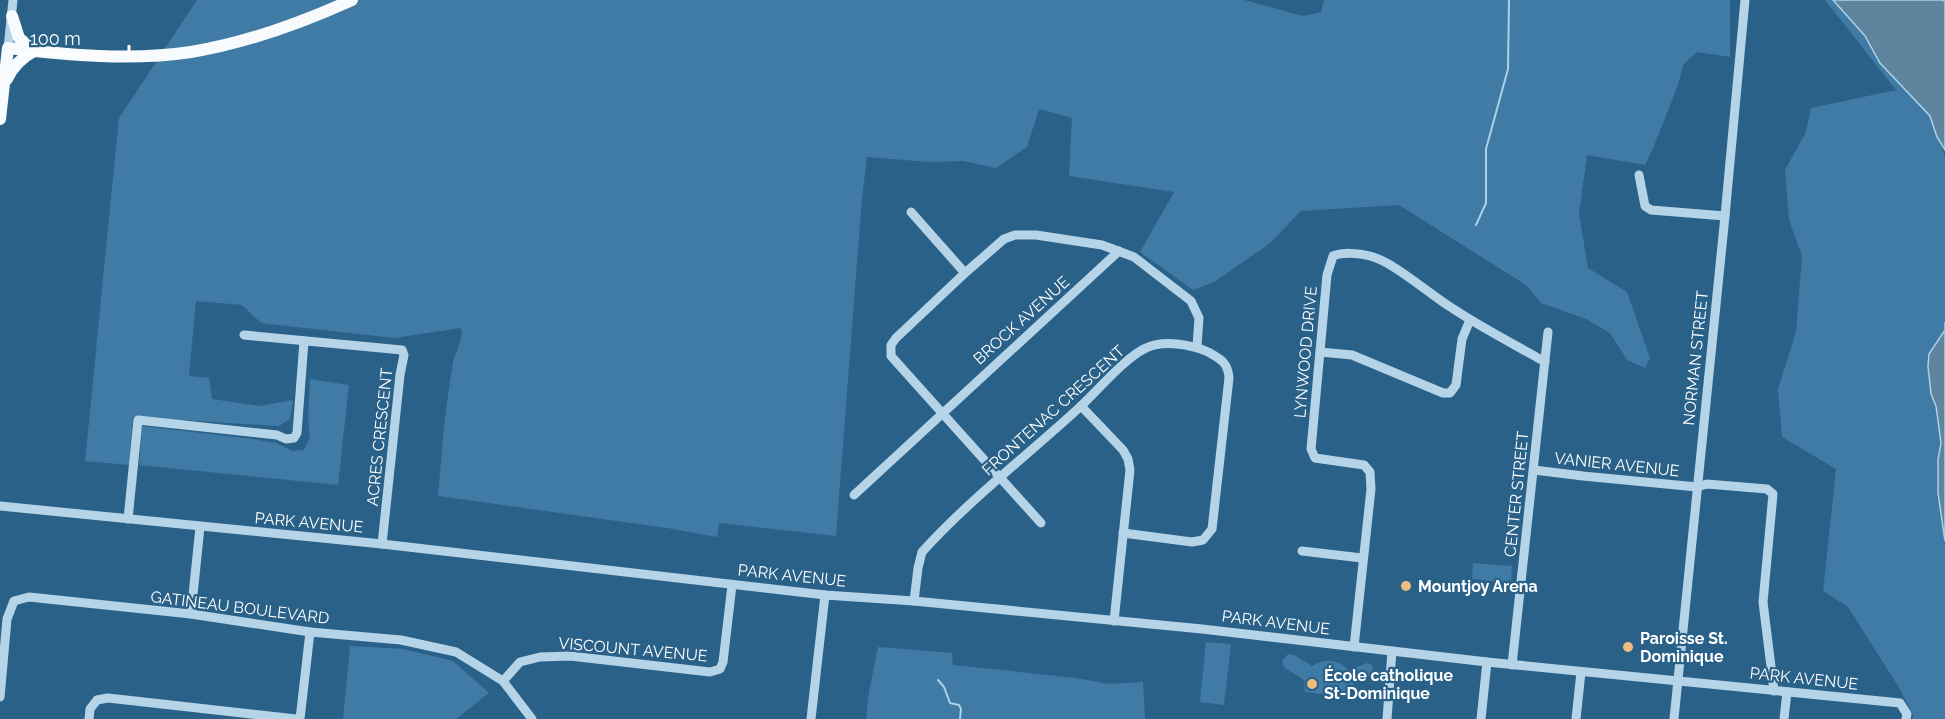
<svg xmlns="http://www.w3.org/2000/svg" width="1945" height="719" viewBox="0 0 1945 719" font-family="Raleway,sans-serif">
<rect width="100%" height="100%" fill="#2a6188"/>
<g fill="#3f7ba4">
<path d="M197 0H1244L1303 16 1321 12 1324 0H1730V57L1697 52 1683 65 1678 85 1654 146 1645 165 1587 155 1579 214 1588 268 1627 292 1650 358 1645 368 1627 360 1610 333 1586 319 1541 303 1526 285 1399 205 1301 211 1269 244 1214 282 1193 290 1140 252 1174 192 1069 176 1072 118 1039 109 1027 147 996 168 963 161 929 162 867 157 862 198 836 536 719 523 717 537 667 528 438 496C442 452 445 407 453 363 455 351 464 340 461 328L394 338 261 323 242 305 196 301 189 376 209 378 212 399 259 406 293 400 290 419 278 426 133 417 129 465 85 461 119 118Z"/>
<polygon points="1825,0 1833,0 1865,35 1880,63 1930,116 1945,156 1945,329 1929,354 1931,394 1936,406 1941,443 1938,460 1945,538 1945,719 1912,719 1913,715 1900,689 1848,607 1823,591 1836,469 1782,437 1778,389 1796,332 1802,256 1789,220 1785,170 1806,132 1811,108 1896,90"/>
<polygon points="310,379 349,385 338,485 139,465 142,426 252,439 276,443 292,451 304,450 310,437 308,419"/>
<polygon points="1473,563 1512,566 1511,583 1472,579"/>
<polygon points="1206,642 1231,644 1224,705 1200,702"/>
<polygon points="350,646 403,649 453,661 489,693 456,719 343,719"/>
<polygon points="878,647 952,653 953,665 1076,678 1109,684 1143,682 1145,719 866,719 869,692"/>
<path d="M1288 654 1294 655 1312 666C1326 658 1336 659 1349 670L1367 663 1372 665 1373 673 1368 677 1354 682 1351 691H1342L1331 695 1305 692 1304 680 1284 667 1282 661Z"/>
</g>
<g fill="#5f859e" stroke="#abd1e8" stroke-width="1.5">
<polygon points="1833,0 1943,0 1945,2 1945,150 1937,137 1930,116 1880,63 1865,36"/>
<polygon points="1945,322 1945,541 1938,493 1938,460 1941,443 1936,406 1931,394 1928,366 1929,354 1945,330"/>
</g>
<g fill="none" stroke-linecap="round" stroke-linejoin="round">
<g stroke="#abd1e8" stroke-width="2">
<polyline points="1476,225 1486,203 1486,149 1508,69 1509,0"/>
<polyline points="938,680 944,687 950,703 959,705 961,709 960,719"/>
</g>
<g stroke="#b6d4e8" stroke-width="9">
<polyline points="8,48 13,0"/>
<polyline points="1639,175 1645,206 1651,210 1725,216"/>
<polyline points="911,212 965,273"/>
<polyline points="244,335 402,350 404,355 400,375 382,544"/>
<polyline points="1320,352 1352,355 1443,393 1450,393 1456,385 1462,339 1470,320"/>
<polyline points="1081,406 1123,450 1128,459 1130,470 1114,621"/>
<polyline points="1534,470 1583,476 1697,487 1707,484 1767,489 1773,494 1763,602 1774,691"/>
<polyline points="854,495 1119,251"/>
<polyline points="0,506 382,544 825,595 914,601 1202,629 1487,662 1900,703 1907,714 1906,719"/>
<polyline points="128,519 138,420 277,435 286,439 294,438 297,433 304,341"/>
<polyline points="1041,523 891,356 891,345 896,338 965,273 1004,239 1015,235 1036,235 1102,245 1134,257 1191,301 1199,318 1197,346"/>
<polyline points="1302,551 1362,558"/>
<path d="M914 601 918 568 922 552C970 499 1028 455 1081 406 1097 391 1127 356 1146 348 1163 340 1191 344 1208 352 1221 359 1228 363 1229 378L1212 529 1203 540 1192 542 1123 533"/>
<polyline points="191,614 200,527"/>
<path d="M1354 647 1371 489 1370 472 1364 465 1315 458 1311 449 1327 275 1333 256C1343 252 1359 253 1370 256 1394 262 1429 294 1452 308 1482 328 1514 344 1545 362"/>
<polyline points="1512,665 1548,332"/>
<polyline points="503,681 520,662 540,657 570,656 710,672 720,669 723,662 732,585"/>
<polyline points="0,697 7,619 14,601 29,597 191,614 310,632 401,640 456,652 503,681 532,719"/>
<polyline points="89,719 90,709 97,700 108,698 296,719"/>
<polyline points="300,719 310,632"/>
<polyline points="811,719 825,595"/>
<polyline points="1387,719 1392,651"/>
<polyline points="1481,719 1487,662"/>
<polyline points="1576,719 1581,672"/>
<polyline points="1674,719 1725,216 1745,0"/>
<polyline points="1784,719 1787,692"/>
</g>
<g stroke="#f8fbfe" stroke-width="12">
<polyline points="12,16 19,38 33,50"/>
<path d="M7 79C13 66 21 58 34 51"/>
<path d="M0 119 8 48C68 55 131 61 191 52 246 43 301 23 352 0"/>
</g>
</g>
<g fill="#efbd7e" stroke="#2a6188" stroke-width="2">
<circle cx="1406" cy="586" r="6"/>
<circle cx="1628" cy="647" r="6"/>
<circle cx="1312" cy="684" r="6"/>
</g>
<g text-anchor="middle" stroke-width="4.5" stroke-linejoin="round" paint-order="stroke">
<g font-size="16" fill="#fff" stroke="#2a6188">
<text transform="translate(1021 320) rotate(-42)" y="6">BROCK AVENUE</text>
<text transform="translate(1305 352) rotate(-85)" y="6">LYNWOOD DRIVE</text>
<text transform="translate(1695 358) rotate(-84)" y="6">NORMAN STREET</text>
<text transform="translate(1053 410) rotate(-42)" y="6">FRONTENAC CRESCENT</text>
<text transform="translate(379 437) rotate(-84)" y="6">ACRES CRESCENT</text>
<text transform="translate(1617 464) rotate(6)" y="6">VANIER AVENUE</text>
<text transform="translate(1516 494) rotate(-84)" y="6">CENTER STREET</text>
<text transform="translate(309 522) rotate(5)" y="6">PARK AVENUE</text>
<text transform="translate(792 575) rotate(6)" y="6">PARK AVENUE</text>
<text transform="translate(240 607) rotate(7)" y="6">GATINEAU BOULEVARD</text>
<text transform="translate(1276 622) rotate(7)" y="6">PARK AVENUE</text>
<text transform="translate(633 649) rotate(5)" y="6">VISCOUNT AVENUE</text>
<text transform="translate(1804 678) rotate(6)" y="6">PARK AVENUE</text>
</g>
<g font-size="16" font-weight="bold" fill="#fff" stroke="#2a6188" text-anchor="start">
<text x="1418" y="592">Mountjoy Arena</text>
<text x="1640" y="644">Paroisse St.<tspan x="1640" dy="18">Dominique</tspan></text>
<text x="1324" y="681">École catholique<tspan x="1324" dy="18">St-Dominique</tspan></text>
</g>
</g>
<path d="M21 45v9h108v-9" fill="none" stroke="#ffffff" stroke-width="3"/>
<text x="30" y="45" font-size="18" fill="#ffffff" stroke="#2a6188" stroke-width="4.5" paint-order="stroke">100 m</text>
</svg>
